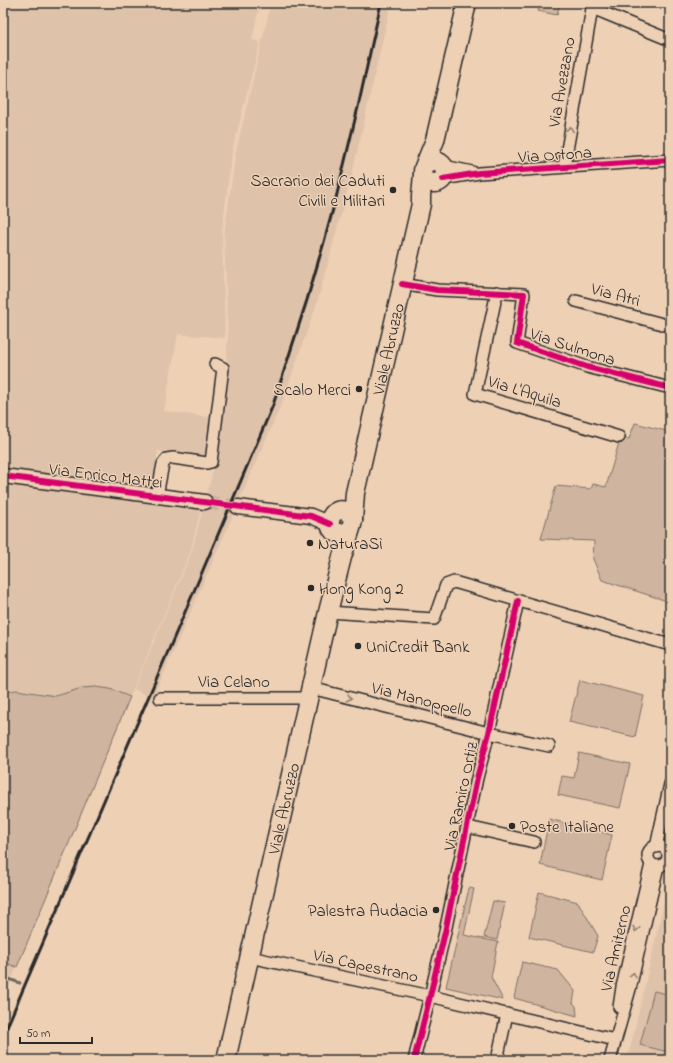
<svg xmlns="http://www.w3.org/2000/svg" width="673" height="1063" viewBox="0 0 673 1063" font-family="'Indie Flower',sans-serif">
<rect width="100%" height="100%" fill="#eed0b5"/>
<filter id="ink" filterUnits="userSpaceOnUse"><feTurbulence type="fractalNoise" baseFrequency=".025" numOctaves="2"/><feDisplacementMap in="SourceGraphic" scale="8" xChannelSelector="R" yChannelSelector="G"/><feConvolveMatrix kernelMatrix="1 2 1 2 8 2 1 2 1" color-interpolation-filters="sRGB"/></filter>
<g filter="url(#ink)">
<g fill="#dec2aa">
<polygon points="3,3 260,3 252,40 260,42 232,152 222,232 225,338 178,334 164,411 215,418 206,458 158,451 150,502 201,508 190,553 3,1000"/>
<polygon points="271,3 391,3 353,170 317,303 281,405 153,698 134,689 191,554 216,459 226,366 228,338 224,234 236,151"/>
<polygon points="670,877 670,1060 627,1060 631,1045"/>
</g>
<g fill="#cfb59f" stroke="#7d7065">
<polygon points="540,3 560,3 557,15 538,11"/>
<polygon points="635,423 670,432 670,602 602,580 593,559 594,541 541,539 556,486 591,489 593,484 606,487 621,436 629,439"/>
<polygon points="580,680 644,696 635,737 569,722"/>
<polygon points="96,687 110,689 130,697 17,967 3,962 3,693 4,692 16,690 56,696 82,688"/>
<polygon points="579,753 630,764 620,808 558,795 562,776 574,778"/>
<polygon points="549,819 612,835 602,880 540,865"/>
<polygon points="469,888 474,889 464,935 498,942 491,977 503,1000 446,987"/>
<polygon points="539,892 578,902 598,936 593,952 529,937"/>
<polygon points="493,901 505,903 497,940 484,937"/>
<polygon points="522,962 558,970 575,991 573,1003 576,1006 577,1016 514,998"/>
<polygon points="654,991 670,995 670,1043 668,1052 640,1045"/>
</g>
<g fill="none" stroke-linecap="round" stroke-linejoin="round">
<polyline stroke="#72665d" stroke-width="3" points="3,977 20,983"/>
<polyline stroke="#c7af99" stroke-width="14" stroke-dasharray="14 7" stroke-linecap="butt" points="205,502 238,507"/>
<defs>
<g id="minor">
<polyline points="592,8 670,40"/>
<polyline points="444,166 472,172"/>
<polyline points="564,167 593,3"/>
<polyline points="443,179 479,173 670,160"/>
<polyline points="402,284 437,290 524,294 517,343 587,367 670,388"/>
<polyline points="497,292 475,394 619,437"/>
<polyline points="576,301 670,326"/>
<polyline points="157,496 162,469 163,464 167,459 173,458 207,463 211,462 223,368 215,364"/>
<polyline points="328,612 434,619 446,585 454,582 670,645"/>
<polyline points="311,688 489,733 549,746"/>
<polyline points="160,698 309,698"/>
<polyline points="468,827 534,842"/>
<circle cx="658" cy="856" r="10"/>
<polyline points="656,847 670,784"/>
<polyline points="250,957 430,996 615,1040"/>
<polyline points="619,1007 622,987 651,864"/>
<polyline points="414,1060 430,996 445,932 477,778 489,733 518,601"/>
<polyline points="497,1060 507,1014"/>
<polyline points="610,1060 630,989 658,866"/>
</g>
<g id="tertiary">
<polyline points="3,476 205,502"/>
<polyline points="238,507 311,516 330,524"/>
</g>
<g id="primary">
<circle cx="434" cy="172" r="11"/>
<polyline points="424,167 435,140 467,3"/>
<path id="s1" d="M353 520 355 493 421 204V196L423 174"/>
<path id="s2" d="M226 1060 328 612 342 557 352 525 353 520 350 514C330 499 321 535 342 533 347 533 350 530 352 525"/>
</g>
</defs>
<use href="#minor" stroke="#2b2b2b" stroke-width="14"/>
<use href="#tertiary" stroke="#2b2b2b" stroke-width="17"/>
<use href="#primary" stroke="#2b2b2b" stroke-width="21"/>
<use href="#minor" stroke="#eed0b5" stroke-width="11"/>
<use href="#tertiary" stroke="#eed0b5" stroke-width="14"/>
<use href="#primary" stroke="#eed0b5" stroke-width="18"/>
<polyline stroke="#2b2b2b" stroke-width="3" points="3,1036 200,577 273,405 307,300 324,242 336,198 358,107 381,3"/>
<defs>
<g id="cycleway">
<polyline points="443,179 479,173 670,160"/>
<polyline points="402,284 437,290 524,294 517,343 587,367 670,388"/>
<polyline points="3,476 311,516 330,524"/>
<polyline points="414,1060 430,996 445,932 477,778 489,733 518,601"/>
</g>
</defs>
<use href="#cycleway" stroke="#eed0b5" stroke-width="8"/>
<use href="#cycleway" stroke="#d6006c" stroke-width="6"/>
</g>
<defs><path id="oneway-chevron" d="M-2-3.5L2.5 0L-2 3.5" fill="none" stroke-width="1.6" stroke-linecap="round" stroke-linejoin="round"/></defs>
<g stroke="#8c7e70">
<use href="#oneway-chevron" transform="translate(570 129) rotate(-80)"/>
<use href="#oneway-chevron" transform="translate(349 698) rotate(14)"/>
<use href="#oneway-chevron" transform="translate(636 929) rotate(104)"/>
<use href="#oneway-chevron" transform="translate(633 975) rotate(-77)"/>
</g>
</g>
<g fill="#2b2b2b" stroke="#eed0b5" stroke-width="1.5">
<circle cx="393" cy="190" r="4"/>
<circle cx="359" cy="389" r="4"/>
<circle cx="310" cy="543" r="4"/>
<circle cx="311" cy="588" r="4"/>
<circle cx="358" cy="646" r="4"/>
<circle cx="512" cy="826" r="4"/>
<circle cx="436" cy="910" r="4"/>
</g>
<g text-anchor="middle" stroke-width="3" stroke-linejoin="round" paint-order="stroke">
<g font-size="17" fill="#2b2b2b" stroke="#eed0b5">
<text transform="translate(561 82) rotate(-80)" y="6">Via Avezzano</text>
<text transform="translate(555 154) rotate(-4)" y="6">Via Ortona</text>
<text transform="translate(616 294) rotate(15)" y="6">Via Atri</text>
<text transform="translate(573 346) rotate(18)" y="6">Via Sulmona</text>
<text dy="6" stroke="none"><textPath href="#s1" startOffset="175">Viale Abruzzo</textPath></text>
<text transform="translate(525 391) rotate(17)" y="6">Via L'Aquila</text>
<text transform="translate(106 475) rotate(7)" y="6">Via Enrico Mattei</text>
<text x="234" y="687">Via Celano</text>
<text transform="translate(422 699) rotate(14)" y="6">Via Manoppello</text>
<text transform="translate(460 796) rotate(-78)" y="6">Via Ramiro Ortiz</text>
<text dy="6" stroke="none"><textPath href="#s2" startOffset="258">Viale Abruzzo</textPath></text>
<text transform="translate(615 948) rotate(-77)" y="6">Via Amiterno</text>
<text transform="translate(366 965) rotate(12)" y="6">Via Capestrano</text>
</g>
<g font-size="17" fill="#2b2b2b" stroke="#eed0b5" text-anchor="start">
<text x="385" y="186" text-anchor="end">Sacrario dei Caduti<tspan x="385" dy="20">Civili e Militari</tspan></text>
<text x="351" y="395" text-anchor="end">Scalo Merci</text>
<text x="318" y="549">NaturaSì</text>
<text x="319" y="594">Hong Kong 2</text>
<text x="366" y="652">UniCredit Bank</text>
<text x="520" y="832">Poste Italiane</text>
<text x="428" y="916" text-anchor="end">Palestra Audacia</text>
</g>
</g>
<rect width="673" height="1063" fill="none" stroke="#eed0b5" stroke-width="16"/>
<rect x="8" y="8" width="657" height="1047" fill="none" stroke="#2b2b2b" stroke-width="1.5" filter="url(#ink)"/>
<path d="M20 1037v6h72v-6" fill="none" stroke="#2b2b2b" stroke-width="2"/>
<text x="26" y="1037" font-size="12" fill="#2b2b2b" stroke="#eed0b5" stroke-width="3" paint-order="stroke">50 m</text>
</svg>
